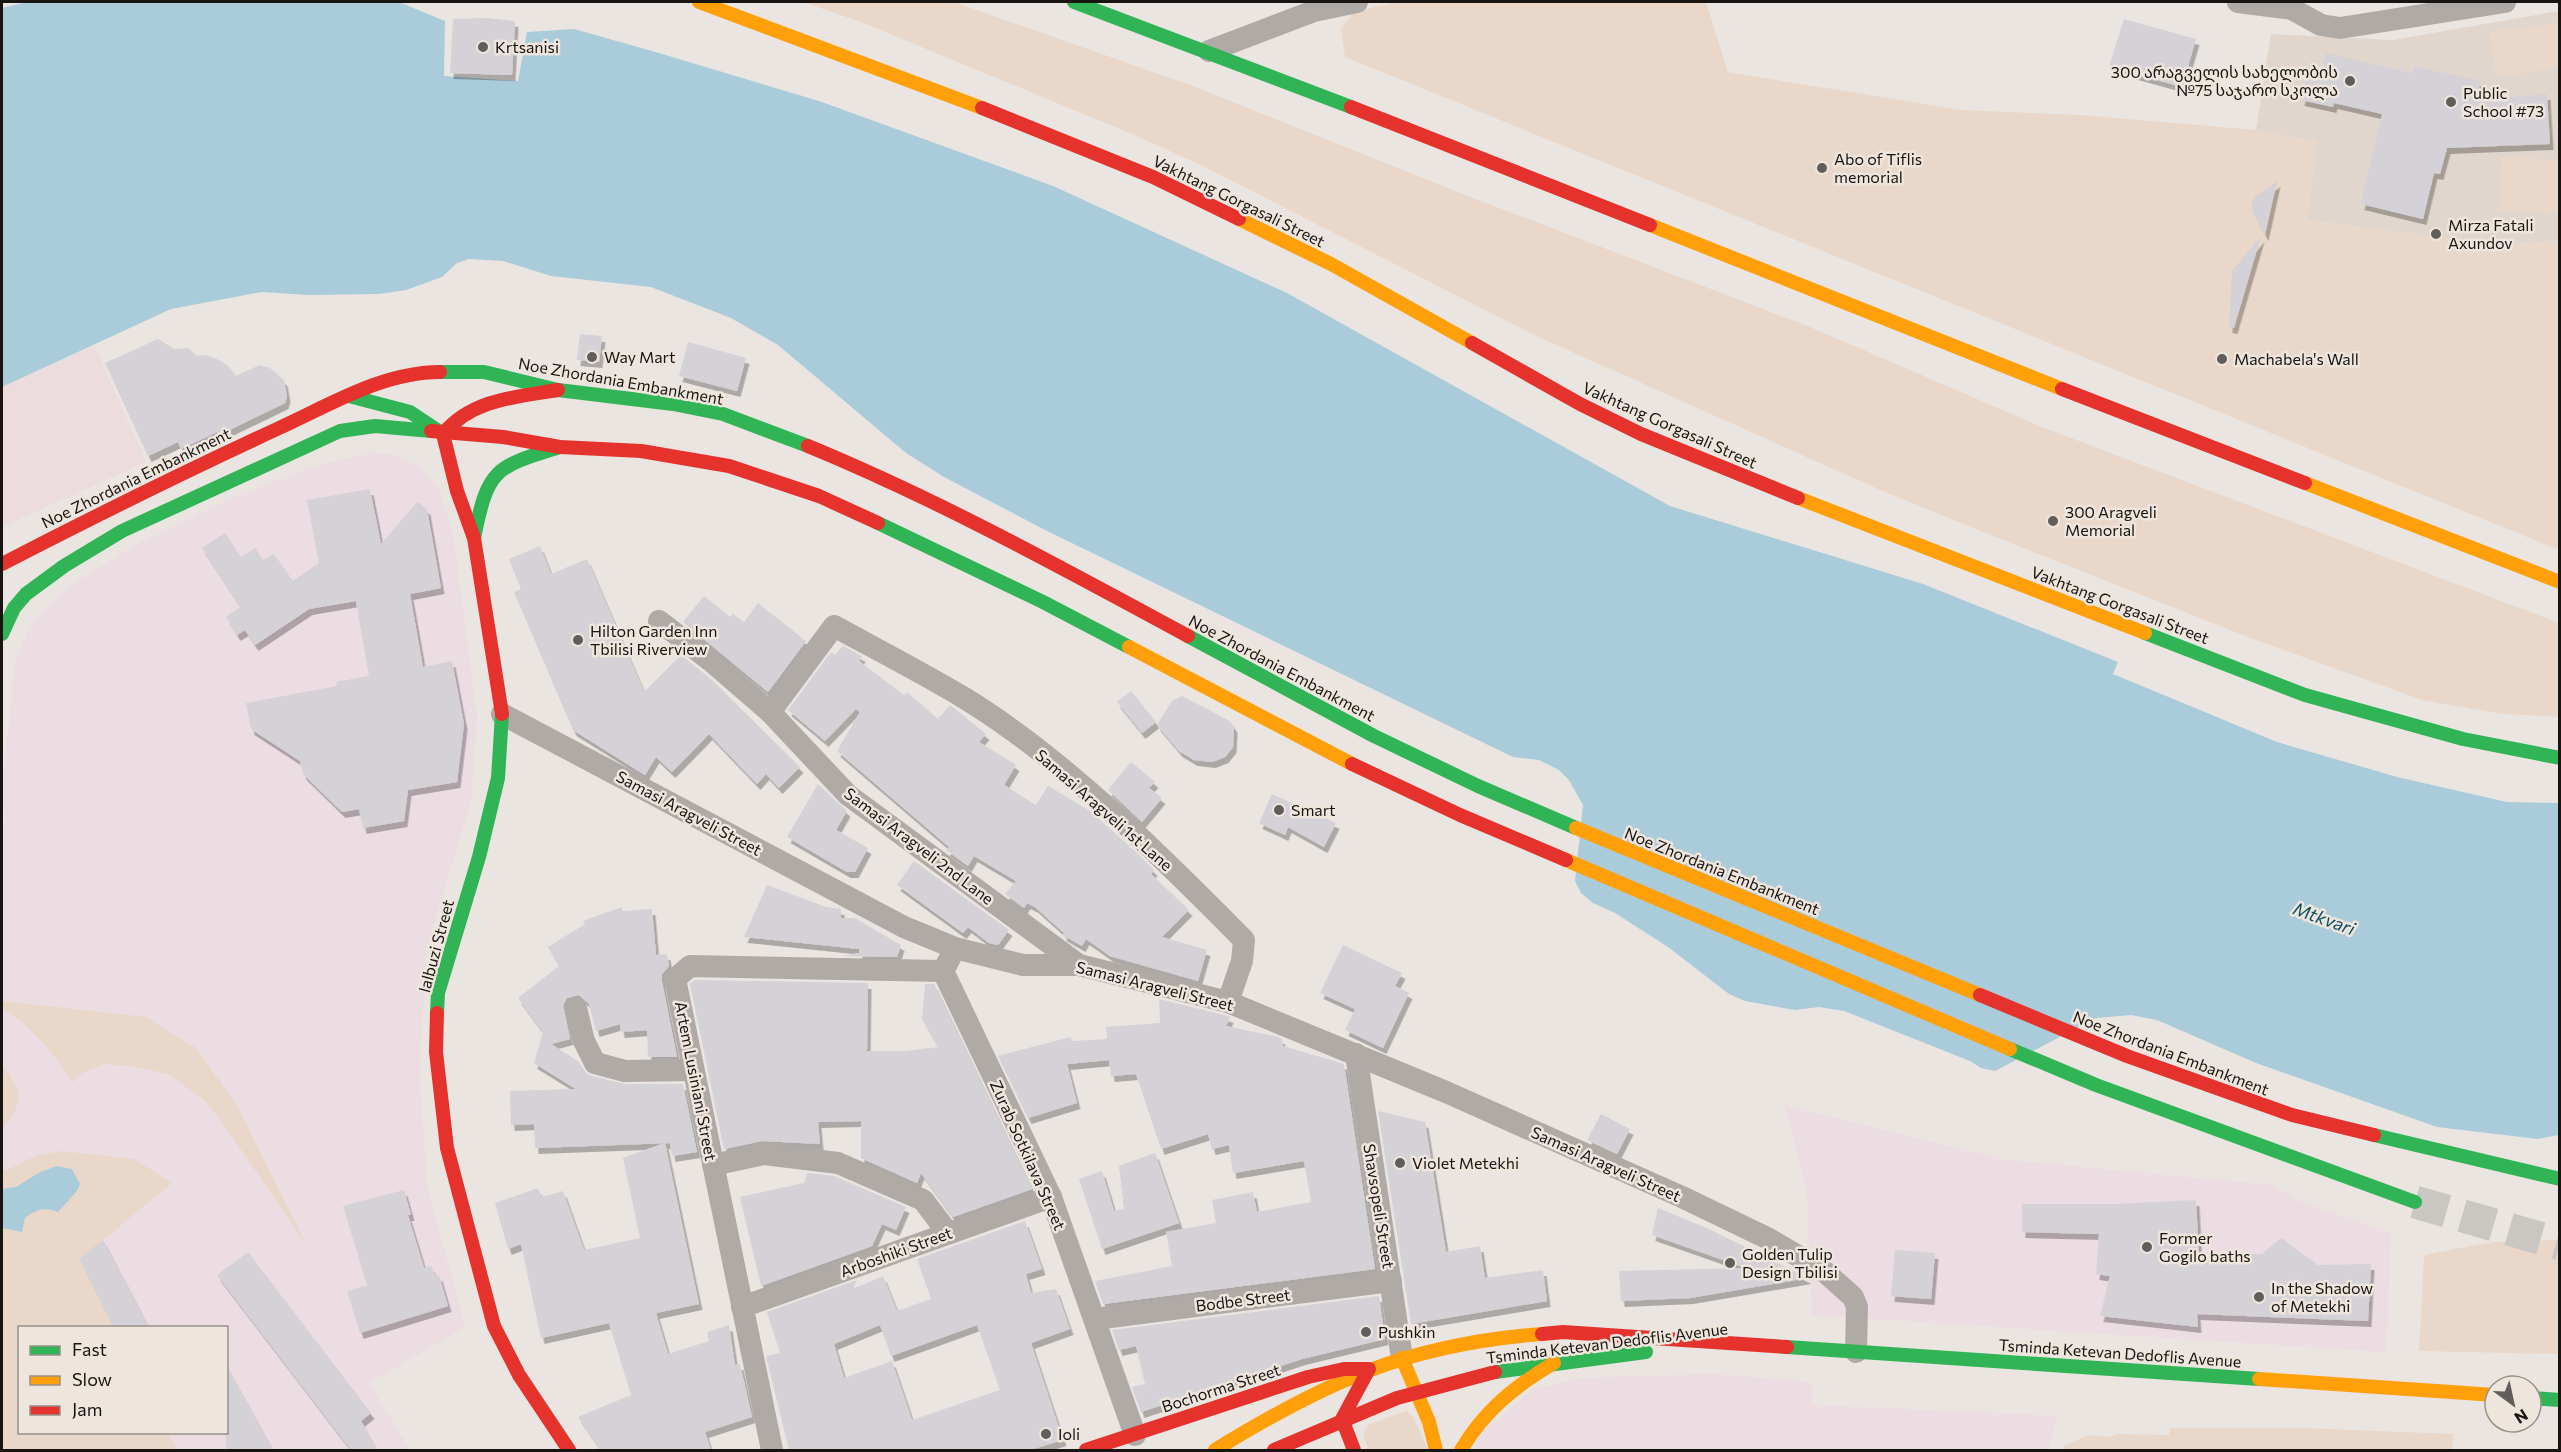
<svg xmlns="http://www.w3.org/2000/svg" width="2561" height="1452" viewBox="0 0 2561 1452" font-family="Commissioner,'Noto Sans Georgian',sans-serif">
<defs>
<filter id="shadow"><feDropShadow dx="3.5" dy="6" stdDeviation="0" flood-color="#0004"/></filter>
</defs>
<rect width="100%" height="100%" fill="#eae5e1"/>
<g fill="#ebdde2" fill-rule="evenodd">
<path d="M369 452 398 456 419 466 439 489 453 535 477 716 471 800 427 948 419 1071 427 1185 465 1327 369 1383 410 1450H2V825L5 822 3 784 15 663 31 624 68 587 144 540 234 497 307 469ZM20 1328H226V1432H20Z"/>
<polygon points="1785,1106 2007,1160 2271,1185 2302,1202 2391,1233 2386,1352 1812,1315 1807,1192"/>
<polygon points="1715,1374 1811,1382 1813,1405 2057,1416 2049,1450 1475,1450 1479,1435 1533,1389 1582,1378"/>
</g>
<polygon fill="#eddcdd" points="94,345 146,462 2,527 2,387"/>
<polygon fill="#e0d6cd" points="2559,11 2559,241 2498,245 2307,220 2317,142 2256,130 2271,34 2393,40"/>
<g fill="#e9d8c9">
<polygon points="803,2 954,2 1190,85 1450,189 1810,327 2042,427 2559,623 2559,717 2503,714 2422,700 2248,637 1978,530 1878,489 1532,334 1201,165 1132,134 861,22"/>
<polygon points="1400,2 1706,2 1728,72 1961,110 2081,115 2256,130 2317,142 2307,220 2498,245 2559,241 2559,550 1345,57 1341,29 1354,11"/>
<polygon points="2559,23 2559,68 2496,77 2490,32"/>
<polygon points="2502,157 2559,160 2559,214 2499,211"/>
<path d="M2 1001 146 1017 196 1048 238 1107 306 1244 219 1118 204 1100 168 1074 132 1066 104 1064 83 1073 73 1082C54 1055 31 1025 2 1008Z"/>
<path d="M2 1066C24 1089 23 1106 2 1129Z"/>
<polygon points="61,1151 134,1159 172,1183 79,1260 114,1327 20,1328 20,1432 168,1433 178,1450 2,1450 2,1172 36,1156"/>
<polygon points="2559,1240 2559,1354 2419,1351 2424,1255 2492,1242"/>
<polygon points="1406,1411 1414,1418 1428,1450 1369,1450 1363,1436 1368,1425"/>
<polygon points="2169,1428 2303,1428 2454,1434 2452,1450 2063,1450 2064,1446 2088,1435 2109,1437 2117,1434 2169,1435"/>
</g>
<g fill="#aacbd9">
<polygon points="27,2 399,2 445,21 444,76 518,81 527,32 574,29 659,53 819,101 1053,186 1287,293 1670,506 1923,584 2118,662 2113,674 2277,742 2397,777 2507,802 2559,803 2559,1135 2538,1139 2437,1127 2256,1063 2157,1020 2131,1015 2096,1018 1995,1071 1981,1068 1970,1061 1844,1011 1819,1007 1795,1010 1745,1001 1729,994 1668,947 1615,913 1593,903 1581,893 1575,881 1583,805 1569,780 1559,770 1539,760 1513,757 1047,531 944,477 906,453 778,345 731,318 651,287 551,276 503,261 469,259 457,263 442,277 406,290 379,294 308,295 262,292 171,309 2,387 2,8"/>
<path d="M57 1166 72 1169 80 1184 77 1191 58 1212C45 1207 36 1209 25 1218L22 1232 2 1228V1189L16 1187 40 1172Z"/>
</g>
<g fill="#d4d1d7" fill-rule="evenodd" filter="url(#shadow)">
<polygon points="488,18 515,21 512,75 450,73 453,19"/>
<polygon points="2124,19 2196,39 2182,87 2109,67"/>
<polygon points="2326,53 2412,73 2414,66 2480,81 2478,100 2547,94 2550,144 2447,148 2440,174 2434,173 2423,219 2361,204 2382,114 2334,103 2333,107 2301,100 2307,77 2319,81"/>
<polygon points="2277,181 2265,235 2252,211 2252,204 2255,197"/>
<polygon points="2261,236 2234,328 2229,327 2232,271"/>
<polygon points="580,334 602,336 599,362 577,360"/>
<polygon points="158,339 174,349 188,348 197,356 205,355 217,359 227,365 236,376 260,365 270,368 284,380 287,396 285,403 219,435 217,432 181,449 178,442 148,456 105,363"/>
<polygon points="688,342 746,358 737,391 679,376"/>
<polygon points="370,489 381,544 417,502 427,509 441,588 410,594 423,667 452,661 464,724 457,782 408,790 404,821 363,828 359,809 342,812 303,774 300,761 251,729 246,703 337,686 336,682 369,676 356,601 309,609 255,645 245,630 237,635 226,617 241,607 202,548 225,533 241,557 255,548 263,560 274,554 293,581 319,563 307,500"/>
<polygon points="540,546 551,574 587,559 644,692 681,655 712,680 800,767 779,788 766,774 757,784 709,734 672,772 656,757 645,775 573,730 514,592 521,589 509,559"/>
<polygon points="704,596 730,617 733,614 744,622 758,603 806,641 768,692 683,622"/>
<polygon points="843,646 862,656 859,661 904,695 907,692 938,719 950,705 986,734 979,742 1016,765 1004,785 1036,805 1048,786 1090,811 1137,853 1154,870 1151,874 1189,910 1162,937 1207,950 1198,981 1110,956 1086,939 1082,946 1063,935 1064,933 1035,907 1027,903 1024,908 1005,894 1016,881 974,856 968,866 946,850 949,847 837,751 860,712 856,709 825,741 788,710 831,652 835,655"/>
<polygon points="1131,691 1156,722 1142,733 1117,702"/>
<polygon points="1182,696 1230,721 1234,727 1233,747 1225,757 1212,762 1194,760 1179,751 1157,725 1172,701"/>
<polygon points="1131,762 1155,782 1149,788 1162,798 1142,822 1108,790"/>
<polygon points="818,784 847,811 836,830 868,848 855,872 847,872 787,837"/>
<polygon points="1272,794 1336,823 1324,847 1288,827 1285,835 1259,823"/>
<polygon points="914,861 1009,930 998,945 989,943 968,927 963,933 897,885"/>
<polygon points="767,885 826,907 841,909 841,918 855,918 901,945 897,957 843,956 859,953 859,949 744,937"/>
<polygon points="622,907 623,911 652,909 656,955 667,954 669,966 662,974 662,982 677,1057 648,1057 647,1030 621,1032 620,1024 596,1031 589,1004 579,995 567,998 563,1005 570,1039 551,1044 579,1062 586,1073 592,1076 625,1084 683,1084 697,1152 672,1156 670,1143 535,1148 534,1124 511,1125 510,1091 576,1089 534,1063 543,1032 518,998 559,966 548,947 585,924 583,921"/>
<polygon points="1343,945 1402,973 1395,986 1409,993 1383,1048 1345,1030 1355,1009 1320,993"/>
<polygon points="695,980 868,983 867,1051 906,1051 938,1047 922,1019 925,984 934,984 1032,1189 953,1217 921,1173 917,1183 861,1158 861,1121 818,1122 820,1144 762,1141 724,1149 690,984"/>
<polygon points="1159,999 1224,1015 1230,1017 1226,1026 1278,1037 1282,1039 1283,1046 1344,1064 1375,1269 1103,1304 1095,1281 1172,1266 1166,1232 1216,1223 1212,1200 1253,1192 1257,1212 1311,1202 1304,1161 1233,1173 1229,1145 1212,1149 1208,1134 1161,1149 1136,1074 1111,1076 1109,1060 1067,1064 1077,1103 1028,1118 998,1056 1071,1037 1072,1041 1107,1039 1106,1027 1160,1023"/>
<polygon points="1378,1111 1425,1122 1446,1252 1480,1246 1485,1278 1543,1270 1547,1301 1411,1324"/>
<polygon points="1601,1114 1630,1129 1617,1154 1587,1140"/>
<polygon points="665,1143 699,1304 656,1313 668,1354 709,1341 707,1332 729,1325 735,1365 740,1364 752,1417 705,1432 711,1450 601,1450 578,1417 631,1395 609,1323 541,1338 521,1244 508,1249 495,1203 538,1188 542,1197 563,1191 584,1250 640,1238 623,1158"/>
<polygon points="1155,1153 1179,1223 1102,1249 1079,1179 1102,1171 1114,1211 1124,1209 1119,1166"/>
<polygon points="807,1173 834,1176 906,1207 896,1230 882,1224 872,1246 761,1286 740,1197 804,1183"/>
<polygon points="404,1190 411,1215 408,1215 424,1268 431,1266 435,1276 439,1275 448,1306 360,1333 347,1291 367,1285 343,1206"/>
<polygon points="2196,1200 2199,1258 2215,1254 2262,1254 2281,1238 2318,1265 2371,1264 2368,1321 2197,1314 2198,1327 2100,1316 2110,1276 2096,1274 2099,1234 2022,1232 2022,1204 2115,1204"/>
<polygon points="1658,1208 1711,1230 1808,1278 1690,1298 1621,1301 1619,1271 1746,1268 1652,1235"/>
<path d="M1025 1221 1042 1269 1026 1274 1031 1293 1056 1289 1070 1329 1031 1343 1063 1440 1030 1450H789L766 1356 780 1353 767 1312 857 1280 853 1289 883 1276 897 1311 931 1299 917 1259ZM880 1325 891 1356 977 1325 1000 1390 912 1420 892 1361 844 1378 834 1344Z"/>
<polygon points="103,1240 149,1328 114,1328 79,1259"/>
<polygon points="1895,1250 1935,1253 1931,1299 1891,1296"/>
<polygon points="248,1252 371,1413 361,1421 377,1450 351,1450 217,1275"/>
<polygon points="1379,1296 1385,1339 1302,1359 1141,1412 1132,1387 1145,1384 1136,1346 1119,1350 1112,1330"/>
<polygon points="226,1365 273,1450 226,1450"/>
</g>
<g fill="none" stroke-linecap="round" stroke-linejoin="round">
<polyline stroke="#cac6c2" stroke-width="33" stroke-dasharray="33 16" stroke-linecap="butt" points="2415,1202 2560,1244"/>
<g stroke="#b0aaa7" stroke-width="22">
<polyline points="2238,2 2292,9 2321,25 2340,28 2505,2"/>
<polyline points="1209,51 1314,11 1357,2"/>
<polyline points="659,621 711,661 770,712 848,795 1079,965"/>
<path d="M770 712 834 626C878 650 923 673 966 699 1065 760 1162 857 1244 940L1242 961 1228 1002"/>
<polyline points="502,714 904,927 955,948 1023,965 1079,965 1228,1002 1446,1092 1682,1197 1769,1239 1825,1272 1853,1297 1857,1307 1856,1352"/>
<polyline points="950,958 943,971 1051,1197 1135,1435"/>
<polyline points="576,1008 584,1041 595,1063 625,1071 693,1070"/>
<polyline points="1356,1054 1402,1358"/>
<polyline points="713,1165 764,1154 838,1163 923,1200 948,1233"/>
<polyline points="742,1307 1051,1197"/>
<polyline points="1095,1319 1391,1281"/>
<polyline points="772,1450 675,979 690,966 943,971"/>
</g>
<g stroke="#30b455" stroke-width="14">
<polyline points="1074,2 1351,107"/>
<polyline points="440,372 484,372 558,390 673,404 723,414 808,446"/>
<polyline points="349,396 410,412 443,434"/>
<polyline points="878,523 1043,602 1129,647"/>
<path d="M474 538C488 469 494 467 560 447"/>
<polyline points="2145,633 2305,695 2463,739 2560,758"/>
<polyline points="2,634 14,608 26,594 64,566 122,531 340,431 375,426 431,431"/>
<polyline points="1188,636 1374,736 1478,786 1576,828"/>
<polyline points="437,1013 438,993 479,857 498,778 502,714"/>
<polyline points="2010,1049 2096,1085 2415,1202"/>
<polyline points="2374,1135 2560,1179"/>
<polyline points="1787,1347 2259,1379"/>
<polyline points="1495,1372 1646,1352"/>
<polyline points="2531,1398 2560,1400"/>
</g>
<g stroke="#ff9f0a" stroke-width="14">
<polyline points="699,2 982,108"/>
<polyline points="1239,219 1331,264 1472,343"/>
<polyline points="1650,225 2062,389"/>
<polyline points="2305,483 2560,582"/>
<polyline points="1798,498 2145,633"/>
<polyline points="1129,647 1352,764"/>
<polyline points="1576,828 1980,995"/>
<polyline points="1566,860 2010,1049"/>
<polyline points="1402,1358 1429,1422 1436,1450"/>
<polyline points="2259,1379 2495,1395"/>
<path d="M1215 1450C1327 1381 1409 1344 1542 1334"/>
<path d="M1461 1450C1484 1411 1515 1386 1554 1363"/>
</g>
<g stroke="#e5322d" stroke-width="14">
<polyline points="1351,107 1650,225"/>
<polyline points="982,108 1153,177 1239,219"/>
<polyline points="1472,343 1580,404 1641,434 1798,498"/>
<polyline points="2062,389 2305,483"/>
<polyline points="431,431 503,437 560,447 641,451 729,466 819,496 878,523"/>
<polyline points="443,434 457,491 474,538 502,714"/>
<path d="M443 434C472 399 516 397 558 390"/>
<path d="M808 446C939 500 1064 569 1188 636"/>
<path d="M2 564C93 517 184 472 277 429 328 406 382 372 440 372"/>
<polyline points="1352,764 1460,815 1566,860"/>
<polyline points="1980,995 2127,1056 2292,1115 2374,1135"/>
<polyline points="437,1013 436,1052 447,1148 494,1326 519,1375 569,1450"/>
<polyline points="1542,1334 1563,1332 1787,1347"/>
<polyline points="1086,1450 1308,1377 1344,1369 1369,1369 1342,1419 1354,1450"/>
<polyline points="1274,1450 1397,1398 1495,1372"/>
</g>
</g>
<g fill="#615d5a" stroke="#eee5dd" stroke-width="2">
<circle cx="483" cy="47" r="6"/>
<circle cx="2350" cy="81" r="6"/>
<circle cx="2451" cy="102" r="6"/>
<circle cx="1822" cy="168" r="6"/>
<circle cx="2436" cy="234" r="6"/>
<circle cx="592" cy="357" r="6"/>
<circle cx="2222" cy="359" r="6"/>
<circle cx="2053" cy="521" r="6"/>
<circle cx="578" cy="640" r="6"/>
<circle cx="1279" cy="810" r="6"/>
<circle cx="1400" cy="1163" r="6"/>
<circle cx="2147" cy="1247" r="6"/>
<circle cx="1730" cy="1263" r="6"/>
<circle cx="2259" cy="1297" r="6"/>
<circle cx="1366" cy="1332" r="6"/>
<circle cx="1046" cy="1434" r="6"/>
</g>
<g text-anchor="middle" stroke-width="5" stroke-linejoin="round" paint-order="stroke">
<g font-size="16" fill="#171411" stroke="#eee5dd" text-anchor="start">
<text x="495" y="53">Krtsanisi</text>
<text x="2338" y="78" text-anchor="end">300 არაგველის სახელობის<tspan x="2338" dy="18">№75 საჯარო სკოლა</tspan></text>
<text x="2463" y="99">Public<tspan x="2463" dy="18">School #73</tspan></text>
<text x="1834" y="165">Abo of Tiflis<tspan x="1834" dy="18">memorial</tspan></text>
<text x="2448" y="231">Mirza Fatali<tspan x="2448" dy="18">Axundov</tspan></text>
<text x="604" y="363">Way Mart</text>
<text x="2234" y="365">Machabela's Wall</text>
<text x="2065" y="518">300 Aragveli<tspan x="2065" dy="18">Memorial</tspan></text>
<text x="590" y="637">Hilton Garden Inn<tspan x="590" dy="18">Tbilisi Riverview</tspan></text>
<text x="1291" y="816">Smart</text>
<text x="1412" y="1169">Violet Metekhi</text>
<text x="2159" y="1244">Former<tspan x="2159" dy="18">Gogilo baths</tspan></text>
<text x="1742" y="1260">Golden Tulip<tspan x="1742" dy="18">Design Tbilisi</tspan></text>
<text x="2271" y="1294">In the Shadow<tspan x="2271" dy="18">of Metekhi</tspan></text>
<text x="1378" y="1338">Pushkin</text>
<text x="1058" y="1440">Ioli</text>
</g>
<g font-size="16" fill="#171411" stroke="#eee5dd">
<text transform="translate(1239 201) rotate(26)" y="6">Vakhtang Gorgasali Street</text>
<text transform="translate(621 381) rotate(10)" y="6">Noe Zhordania Embankment</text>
<text transform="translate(1670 425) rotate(24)" y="6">Vakhtang Gorgasali Street</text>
<text transform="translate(136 478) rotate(-26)" y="6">Noe Zhordania Embankment</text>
<text transform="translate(2120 605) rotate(21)" y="6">Vakhtang Gorgasali Street</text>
<text transform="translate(1282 668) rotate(28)" y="6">Noe Zhordania Embankment</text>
<text transform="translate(1104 810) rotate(41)" y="6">Samasi Aragveli 1st Lane</text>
<text transform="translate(689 813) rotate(28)" y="6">Samasi Aragveli Street</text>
<text transform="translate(919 846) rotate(37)" y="6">Samasi Aragveli 2nd Lane</text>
<text transform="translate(1722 871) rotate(22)" y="6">Noe Zhordania Embankment</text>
<text transform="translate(436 946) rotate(-75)" y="6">Ialbuzi Street</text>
<text transform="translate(1155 986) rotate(14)" y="6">Samasi Aragveli Street</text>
<text transform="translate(2171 1053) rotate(21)" y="6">Noe Zhordania Embankment</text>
<text transform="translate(696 1081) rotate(79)" y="6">Artem Lusiniani Street</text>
<text transform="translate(1028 1155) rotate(66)" y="6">Zurab Sotkilava Street</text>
<text transform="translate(1606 1164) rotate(24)" y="6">Samasi Aragveli Street</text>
<text transform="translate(1379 1206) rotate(81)" y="6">Shavsopeli Street</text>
<text transform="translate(896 1252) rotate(-20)" y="6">Arboshiki Street</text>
<text transform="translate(1243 1300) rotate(-7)" y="6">Bodbe Street</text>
<text transform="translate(1607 1343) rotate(-7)" y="6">Tsminda Ketevan Dedoflis Avenue</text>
<text transform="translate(2120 1353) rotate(4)" y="6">Tsminda Ketevan Dedoflis Avenue</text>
<text transform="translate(1221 1388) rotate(-18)" y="6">Bochorma Street</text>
</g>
<g font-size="18" font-style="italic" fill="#084e64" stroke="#eee5dd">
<text transform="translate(2324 919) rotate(20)" y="6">Mtkvari</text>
</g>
</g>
<rect width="2561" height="1452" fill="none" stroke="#171411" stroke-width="6"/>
<rect x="18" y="1326" width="210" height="108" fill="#eee5dd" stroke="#98918b" stroke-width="1.5"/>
<rect x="30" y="1346" width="30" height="9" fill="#30b455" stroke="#98918b" stroke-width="1.5"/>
<text x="72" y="1356" font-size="18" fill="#171411">Fast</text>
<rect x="30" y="1376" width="30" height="9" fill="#ff9f0a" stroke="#98918b" stroke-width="1.5"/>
<text x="72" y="1386" font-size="18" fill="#171411">Slow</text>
<rect x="30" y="1406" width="30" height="9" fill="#e5322d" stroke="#98918b" stroke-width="1.5"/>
<text x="72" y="1416" font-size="18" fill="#171411">Jam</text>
<g transform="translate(2513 1404) rotate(147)"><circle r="28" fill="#eee5dd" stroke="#98918b" stroke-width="1.5"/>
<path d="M0-4.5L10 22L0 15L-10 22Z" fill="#615d5a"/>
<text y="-9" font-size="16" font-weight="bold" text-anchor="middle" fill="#171411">N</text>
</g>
</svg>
